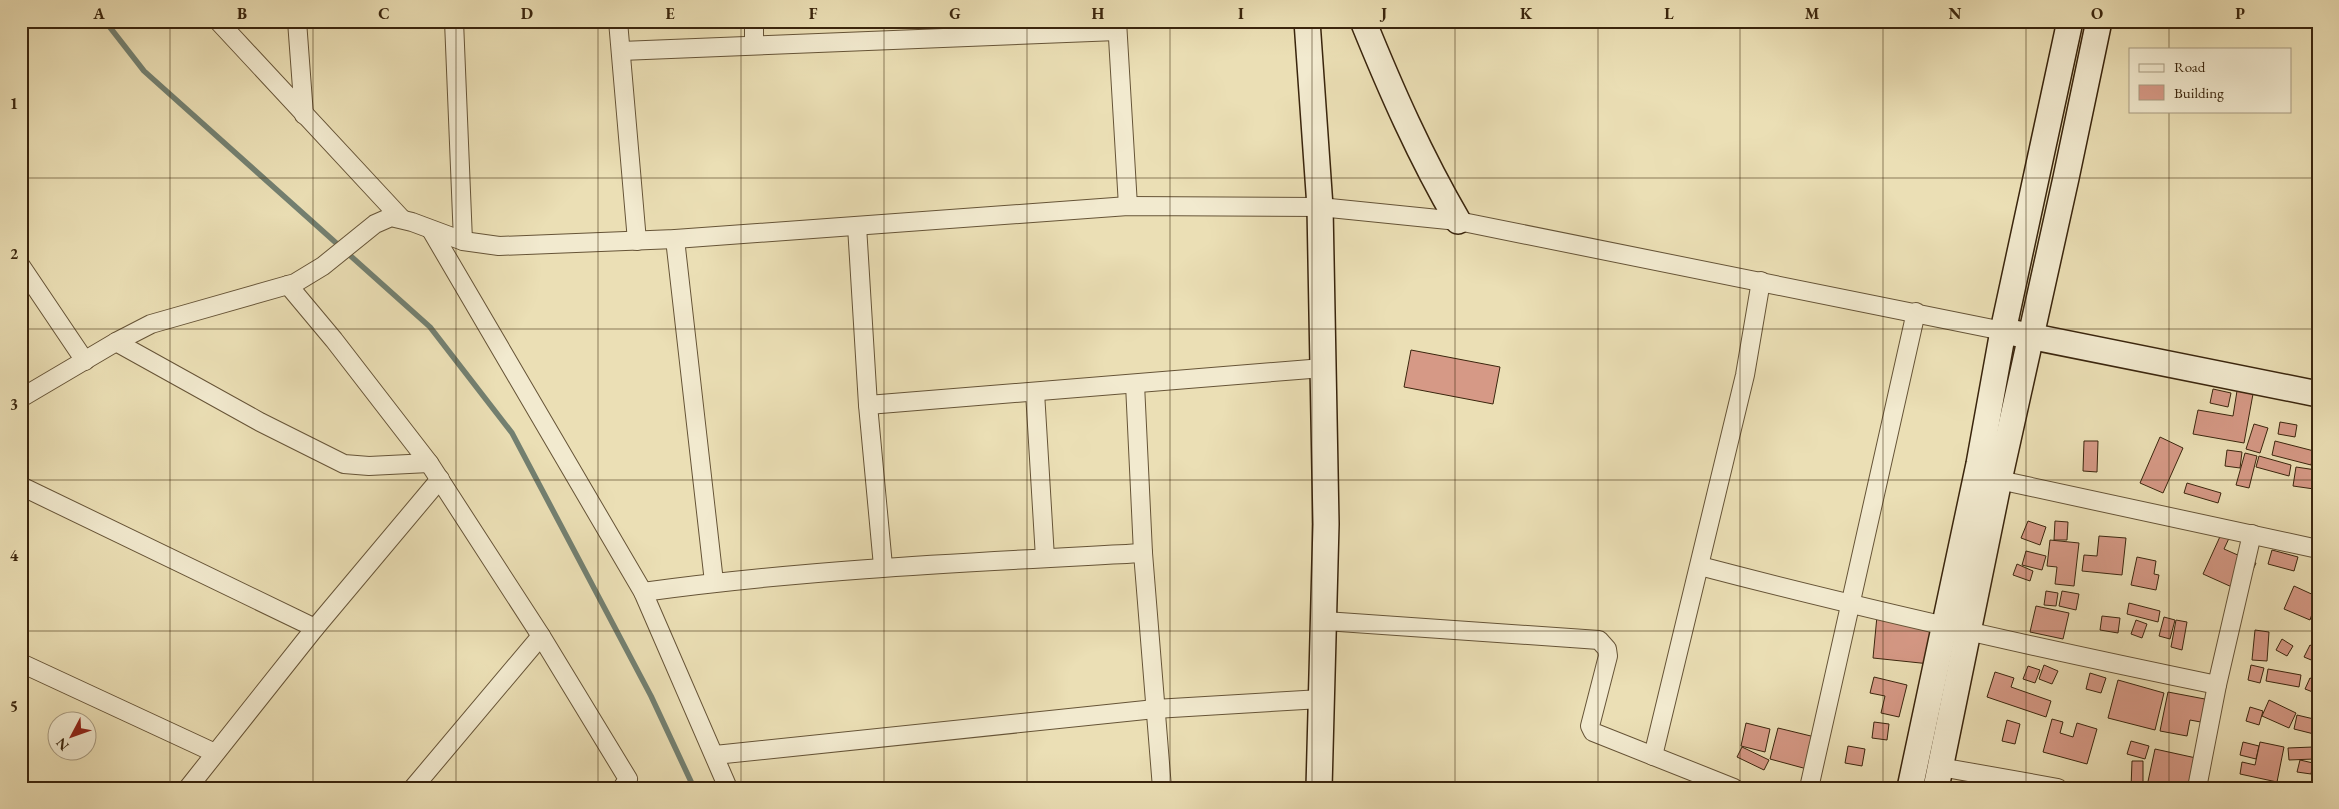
<svg xmlns="http://www.w3.org/2000/svg" width="2339" height="809" viewBox="0 0 2339 809" font-family="'EB Garamond',serif">
<rect width="100%" height="100%" fill="#ebdfb5"/>
<filter id="stains"><feTurbulence type="fractalNoise" baseFrequency=".004" numOctaves="4"/><feColorMatrix values="0 0 0 0 .2 0 0 0 0 .09 0 0 0 0 .02 0 0 0 .5 -.17"/></filter>
<radialGradient id="worn" r=".72"><stop offset=".6" stop-color="#630" stop-opacity="0"/><stop offset="1" stop-color="#630" stop-opacity=".3"/></radialGradient>
<g fill="none" stroke-linecap="round" stroke-linejoin="round">
<polyline stroke="#738071" stroke-width="5.5" points="105,21 144,71 430,327 512,433 651,696 694,788"/>
</g>
<g fill="#d69986" stroke="#3a250d">
<polygon points="1411,350 1500,367 1493,404 1404,387"/>
<polygon points="2213,389 2231,393 2228,407 2210,403"/>
<polygon points="2237,391 2253,394 2244,443 2193,434 2198,410 2233,416"/>
<polygon points="2280,422 2297,425 2295,437 2278,434"/>
<polygon points="2254,424 2268,428 2260,453 2246,449"/>
<polygon points="2160,437 2183,448 2163,493 2140,483"/>
<polygon points="2084,441 2098,441 2097,472 2083,471"/>
<polygon points="2275,441 2314,451 2311,465 2272,455"/>
<polygon points="2227,450 2242,452 2240,468 2225,466"/>
<polygon points="2245,453 2257,456 2249,488 2236,485"/>
<polygon points="2259,456 2291,465 2289,476 2256,467"/>
<polygon points="2296,467 2316,470 2314,489 2293,486"/>
<polygon points="2187,483 2221,493 2218,503 2184,493"/>
<polygon points="2028,521 2046,527 2040,545 2021,538"/>
<polygon points="2055,521 2068,522 2067,540 2054,540"/>
<polygon points="2223,530 2231,534 2224,549 2256,563 2243,592 2203,574"/>
<polygon points="2099,536 2126,538 2122,575 2082,571 2084,555 2097,556"/>
<polygon points="2050,540 2079,543 2074,586 2055,584 2057,567 2047,566"/>
<polygon points="2272,550 2298,557 2294,571 2268,564"/>
<polygon points="2026,551 2046,556 2042,570 2022,565"/>
<polygon points="2137,557 2156,561 2154,574 2159,575 2156,590 2131,585"/>
<polygon points="2017,564 2033,571 2030,581 2013,575"/>
<polygon points="2294,586 2318,597 2310,620 2284,609"/>
<polygon points="2046,591 2058,593 2056,606 2044,605"/>
<polygon points="2062,591 2079,594 2076,610 2059,606"/>
<polygon points="2129,603 2160,611 2158,622 2127,614"/>
<polygon points="2036,606 2069,613 2063,639 2030,632"/>
<polygon points="1877,616 1934,621 1930,664 1873,658"/>
<polygon points="2102,616 2120,618 2118,633 2100,630"/>
<polygon points="2164,617 2175,620 2170,639 2159,636"/>
<polygon points="2136,620 2147,624 2142,638 2131,634"/>
<polygon points="2176,620 2187,622 2182,650 2171,647"/>
<polygon points="2255,630 2269,632 2267,661 2252,660"/>
<polygon points="2282,639 2293,646 2287,656 2276,650"/>
<polygon points="2310,645 2318,649 2316,662 2304,657"/>
<polygon points="2044,665 2058,671 2052,684 2039,679"/>
<polygon points="2251,665 2264,668 2260,683 2248,680"/>
<polygon points="2028,666 2040,670 2035,683 2023,679"/>
<polygon points="2268,669 2301,675 2299,687 2266,681"/>
<polygon points="1995,672 2014,678 2011,687 2051,701 2046,717 1987,697"/>
<polygon points="2090,673 2106,678 2101,693 2086,689"/>
<polygon points="1874,677 1907,685 1899,717 1881,713 1885,696 1870,693"/>
<polygon points="2310,678 2318,681 2318,694 2305,689"/>
<polygon points="2118,680 2164,693 2155,730 2108,718"/>
<polygon points="2168,692 2210,700 2206,723 2190,720 2187,736 2160,731"/>
<polygon points="2269,700 2296,713 2289,728 2262,716"/>
<polygon points="2250,707 2263,711 2259,725 2246,721"/>
<polygon points="2297,715 2318,720 2318,735 2294,729"/>
<polygon points="2052,719 2063,722 2060,733 2073,737 2077,723 2097,729 2087,764 2043,752"/>
<polygon points="2007,720 2020,724 2015,744 2002,741"/>
<polygon points="1874,722 1889,724 1887,740 1872,738"/>
<polygon points="1746,723 1770,729 1765,752 1741,746"/>
<polygon points="1778,728 1815,737 1807,769 1770,759"/>
<polygon points="2131,741 2149,746 2145,759 2127,754"/>
<polygon points="2243,742 2259,746 2256,759 2240,755"/>
<polygon points="2260,742 2284,747 2277,782 2240,774 2242,762 2255,765"/>
<polygon points="1848,746 1865,749 1862,766 1845,763"/>
<polygon points="1742,747 1769,760 1764,770 1737,757"/>
<polygon points="2313,747 2314,759 2289,760 2288,748"/>
<polygon points="2155,749 2196,758 2189,788 2147,786"/>
<polygon points="2300,760 2313,763 2311,774 2297,772"/>
<polygon points="2132,761 2143,761 2143,788 2131,788"/>
<polygon points="1980,778 2016,788 1978,788"/>
</g>
<g fill="none" stroke-linecap="round" stroke-linejoin="round">
<defs>
<g id="street">
<polyline points="218,21 401,218"/>
<polyline points="297,21 304,115"/>
<polyline points="454,21 463,241"/>
<polyline points="618,21 637,241"/>
<polyline points="754,21 754,45"/>
<polyline points="1117,21 1128,206"/>
<polyline points="621,51 1117,31"/>
<polyline points="857,226 868,405 883,566"/>
<polyline points="431,230 643,592 728,788"/>
<polyline points="675,239 714,582"/>
<polyline points="21,266 85,361"/>
<polyline points="288,285 334,340 429,463 541,636 628,779 622,788"/>
<polyline points="116,342 260,422 344,464 369,466 429,463"/>
<polyline points="1135,384 1143,553 1162,788"/>
<polyline points="1035,392 1045,558"/>
<polyline points="21,398 116,342 151,324 295,283 323,266 375,224 391,217 412,222 463,241 499,246 675,239 1128,206 1320,207 1458,221 2003,331"/>
<polyline points="868,405 1323,368"/>
<polyline points="1999,480 2318,549"/>
<polyline points="21,486 315,628"/>
<path d="M1700 566C1871 611 2043 649 2217 685"/>
<path d="M643 592C809 569 976 562 1143 553"/>
<polyline points="1325,621 1599,640 1607,649 1608,656 1590,726 1593,732 1734,788"/>
<polyline points="21,663 215,753"/>
<polyline points="715,755 1155,709 1321,699"/>
<polyline points="1653,756 1745,375 1761,281"/>
<polyline points="1940,767 2058,788"/>
<polyline points="188,788 315,628 440,479"/>
<polyline points="413,788 541,636"/>
<polyline points="1809,788 1916,312"/>
<polyline points="2197,788 2217,685 2252,534"/>
</g>
<g id="secondary">
<polyline points="1307,21 1320,207 1326,524 1319,788"/>
<path d="M1363 21C1391 90 1420 156 1458 221"/>
<polyline points="2014,333 2318,394"/>
<polyline points="1910,788 1979,464 2003,331 2070,21"/>
<polyline points="1936,788 1999,480 2066,178 2099,21"/>
</g>
</defs>
<use href="#street" stroke="#665437" stroke-width="20"/>
<use href="#secondary" stroke="#3a250d" stroke-width="28"/>
<use href="#street" stroke="#f2eacf" stroke-width="18"/>
<use href="#secondary" stroke="#f2eacf" stroke-width="25"/>
</g>
<path fill="none" stroke="#3a250d" stroke-width="1" stroke-opacity="0.55" d="M170 21V788M313 21V788M456 21V788M598 21V788M741 21V788M884 21V788M1027 21V788M1170 21V788M1312 21V788M1455 21V788M1598 21V788M1740 21V788M1883 21V788M2026 21V788M2169 21V49M2169 111V788M21 178H2318M21 329H2318M21 480H2318M21 631H2318"/>
<rect width="2339" height="809" fill="none" stroke="#ebdfb5" stroke-width="55"/>
<rect x="2129" y="48" width="162" height="65" fill="#f2eacf" stroke="#a89b81"/>
<rect x="2139" y="64" width="25" height="8" fill="#f2eacf" stroke="#a89b81"/>
<text x="2174" y="72" font-size="15" fill="#3a250d">Road</text>
<rect x="2139" y="85" width="25" height="15" fill="#d69986" stroke="#a89b81"/>
<text x="2174" y="98" font-size="15" fill="#3a250d">Building</text>
<g transform="translate(72 736) rotate(229)"><circle r="24" fill="#f2eacf" stroke="#a89b81"/>
<path d="M0-4L9 19L0 12L-9 19Z" fill="#8f2418"/>
<text y="-8" font-size="14" font-weight="bold" text-anchor="middle" fill="#3a250d">N</text>
</g>
<rect x="28" y="28" width="2284" height="754" fill="none" stroke="#3a250d" stroke-width="2"/>
<g font-size="16" text-anchor="middle" font-weight="bold" fill="#3a250d">
<text x="99" y="19">A</text>
<text x="242" y="19">B</text>
<text x="384" y="19">C</text>
<text x="527" y="19">D</text>
<text x="670" y="19">E</text>
<text x="813" y="19">F</text>
<text x="955" y="19">G</text>
<text x="1098" y="19">H</text>
<text x="1241" y="19">I</text>
<text x="1384" y="19">J</text>
<text x="1526" y="19">K</text>
<text x="1669" y="19">L</text>
<text x="1812" y="19">M</text>
<text x="1955" y="19">N</text>
<text x="2097" y="19">O</text>
<text x="2240" y="19">P</text>
<text x="14" y="109">1</text>
<text x="14" y="259">2</text>
<text x="14" y="410">3</text>
<text x="14" y="561">4</text>
<text x="14" y="712">5</text>
</g>
<rect width="100%" height="100%" filter="url(#stains)"/>
<rect width="100%" height="100%" fill="url(#worn)"/>
</svg>
